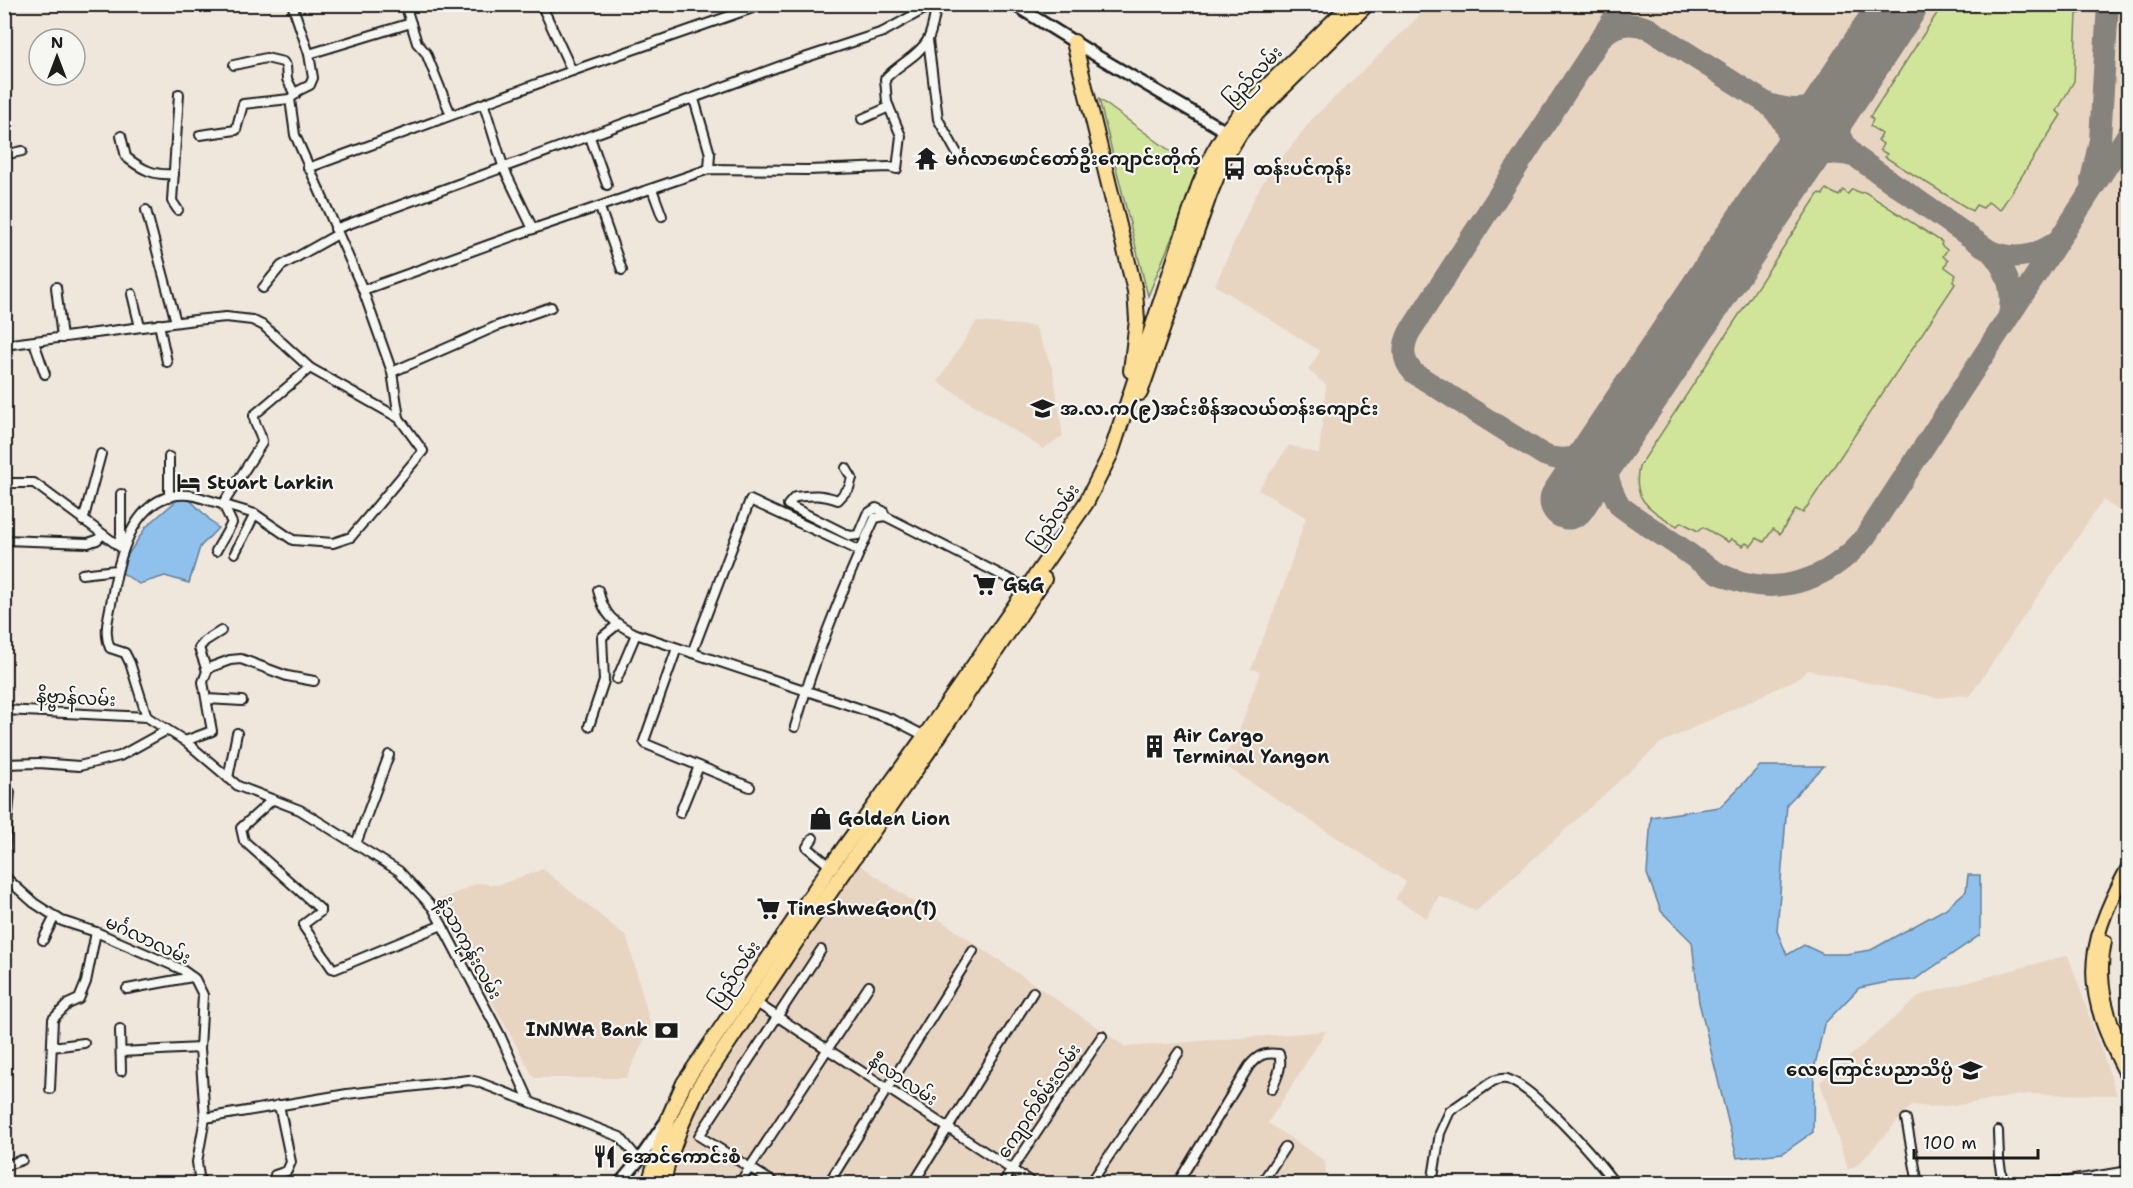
<svg xmlns="http://www.w3.org/2000/svg" width="2133" height="1188" viewBox="0 0 2133 1188" font-family="'Shantell Sans','Noto Sans Myanmar',sans-serif">
<rect width="100%" height="100%" fill="#efe7dc"/>
<filter id="ink" filterUnits="userSpaceOnUse"><feTurbulence type="fractalNoise" baseFrequency=".0167" numOctaves="2"/><feDisplacementMap in="SourceGraphic" scale="12" xChannelSelector="R" yChannelSelector="G"/><feConvolveMatrix kernelMatrix="1 2 1 2 8 2 1 2 1" color-interpolation-filters="sRGB"/></filter>
<g filter="url(#ink)">
<g fill="#e7d5c2">
<polygon points="1428,5 2128,5 2128,517 2103,500 1970,696 1960,695 1939,698 1808,670 1799,678 1661,743 1476,911 1439,896 1427,918 1395,899 1406,882 1219,762 1236,739 1260,672 1251,669 1283,587 1306,517 1258,490 1289,445 1319,454 1326,385 1308,370 1320,351 1215,285 1255,196 1263,182 1312,119 1412,23"/>
<polygon points="976,322 1035,326 1053,370 1063,436 1043,449 938,382"/>
<polygon points="857,863 1126,1047 1326,1031 1268,1123 1325,1161 1327,1183 669,1184 673,1161 695,1113 807,937"/>
<polygon points="543,869 627,937 651,1026 626,1078 534,1078 437,901 478,883 498,885"/>
<polygon points="2068,955 2117,1095 2028,1094 1959,1105 1930,1107 1912,1105 1859,1164 1848,1170 1820,1082 1921,995"/>
</g>
<g fill="#d1e59a" stroke="#76805b" stroke-width="1.5">
<polygon points="1943,4 2082,5 2081,13 2077,14 2074,81 2057,111 2061,115 2000,210 1988,202 1983,208 1976,205 1972,211 1885,157 1887,154 1880,150 1883,144 1878,140 1882,134 1870,126 1873,120 1870,117"/>
<polygon points="1099,99 1199,172 1148,296"/>
<path d="M1826 189 1839 196 1843 190 1848 194 1852 189 1861 193 1865 192 1942 242 1941 245 1947 250 1943 256 1948 261 1945 267 1956 275 1953 281 1955 284 1803 513 1796 509 1780 534 1773 529 1764 542 1757 538 1751 546 1746 543 1743 546 1731 539 1728 542 1703 527 1698 531 1681 522 1677 526C1651 510 1631 501 1639 467L1819 193 1823 195Z"/>
</g>
<g fill="#90c1ec" stroke="#627f99" stroke-width="1.5">
<polygon points="184,494 218,528 200,547 189,583 165,576 139,584 118,570 146,527"/>
<polygon points="1760,766 1824,766 1787,804 1777,931 1787,955 1804,945 1823,954 1846,954 1871,950 1945,909 1966,891 1968,875 1980,875 1980,935 1914,980 1888,982 1859,988 1824,1024 1814,1070 1813,1132 1783,1153 1737,1158 1699,1002 1692,942 1661,911 1647,874 1651,817 1720,807"/>
</g>
<g fill="none" stroke-linecap="round" stroke-linejoin="round">
<g stroke="#86827c" stroke-width="22">
<path d="M1603 36C1616 23 1632 22 1648 28L1768 104C1791 126 1795 147 1786 176"/>
<path d="M1844 89C1835 113 1835 139 1856 157"/>
<path d="M1768 104C1801 114 1816 109 1844 89"/>
<path d="M1788 174C1808 157 1829 148 1856 157L1990 251C2008 270 2014 291 2009 316"/>
<polyline points="2091,180 2100,140 2108,4"/>
<path d="M1990 251C2014 261 2035 257 2056 242"/>
<path d="M1607 441C1603 465 1608 485 1620 506 1637 519 1656 531 1674 543 1689 553 1704 566 1720 574 1774 600 1829 581 1865 537L2128 134"/>
<path d="M1607 441C1589 454 1567 465 1544 455L1414 373C1402 361 1402 348 1409 333L1623 4"/>
</g>
<polyline stroke="#86827c" stroke-width="57" points="1568,501 1786,176 1899,4"/>
<defs>
<g id="street">
<polyline points="292,4 309,54"/>
<polyline points="405,4 417,43 426,53 451,115"/>
<polyline points="541,4 572,71 764,4"/>
<polyline points="928,40 938,119 958,155"/>
<polyline points="234,65 266,58 283,62 286,66 287,79 295,95"/>
<polyline points="290,99 295,135 363,290 392,372 399,418"/>
<polyline points="694,99 710,154 709,169"/>
<polyline points="484,105 504,169 533,229"/>
<polyline points="862,119 889,107"/>
<polyline points="200,135 236,130 243,104 290,99 298,91 310,85 313,78 309,54 411,23"/>
<path d="M121 136 126 157C141 169 154 176 174 174"/>
<polyline points="590,137 607,185"/>
<polyline points="4,155 22,151"/>
<polyline points="308,168 572,71"/>
<polyline points="652,189 662,216"/>
<polyline points="600,208 622,270"/>
<polyline points="146,210 176,322"/>
<polyline points="178,210 172,201 179,94"/>
<polyline points="335,229 786,64 883,32 930,6 936,4"/>
<polyline points="56,287 62,338"/>
<polyline points="263,288 281,266 338,234"/>
<path d="M363 290 533 229 709 169 808 170 889 167 897 169 901 136 887 102 885 79C897 65 917 57 927 41 933 31 934 16 937 4"/>
<polyline points="132,294 140,327"/>
<polyline points="159,324 167,362"/>
<polyline points="34,342 45,374"/>
<path d="M4 345 195 320 226 317 252 320 264 326 310 368 399 418 423 451 351 537 333 543 293 540 255 514 195 496C136 485 119 554 112 598 109 617 103 631 110 648L125 653 130 663 147 717"/>
<polyline points="392,372 497,326 551,307"/>
<path d="M846 468 852 478 849 488 838 500C821 494 813 495 795 497L788 505 850 536 858 535 867 514 876 508 883 511 885 516"/>
<polyline points="4,483 34,483 123,549"/>
<polyline points="169,497 169,457"/>
<polyline points="83,521 101,454"/>
<polyline points="4,540 88,543 97,540 102,535"/>
<polyline points="117,545 121,536 121,494"/>
<path d="M216 551 232 523 223 504 262 443C262 432 253 425 254 415L310 368"/>
<polyline points="235,553 255,514"/>
<polyline points="82,574 116,570"/>
<path d="M598 590C604 615 613 623 636 634L894 720 925 736"/>
<polyline points="677,648 644,741 646,744 750,787"/>
<polyline points="692,653 750,500 860,551"/>
<polyline points="207,671 199,648 205,641 221,631"/>
<polyline points="617,679 636,634"/>
<polyline points="207,699 242,701"/>
<polyline points="4,710 147,717 185,741 238,786 300,810 399,871 433,908 500,1035 530,1102 620,1137 639,1160"/>
<polyline points="589,726 604,681 602,637 617,625"/>
<path d="M795 727C815 656 844 585 875 518L885 516 1027 588"/>
<polyline points="185,741 212,731 203,682 207,671 211,667 230,660 241,659 287,676 314,681"/>
<polyline points="4,764 39,763 79,766 120,756 167,730"/>
<polyline points="228,778 237,733"/>
<polyline points="272,800 241,828 244,841 320,909 320,912 304,924 304,927 332,968 335,969 442,925"/>
<polyline points="680,813 699,766"/>
<polyline points="813,838 807,847 830,866"/>
<polyline points="356,844 389,755"/>
<polyline points="4,857 10,792"/>
<polyline points="4,876 34,903 62,921 96,932 181,969 195,979 203,995 200,1048 205,1118 197,1162 200,1184"/>
<polyline points="43,940 55,916"/>
<polyline points="127,989 192,977"/>
<polyline points="755,1002 1034,1184"/>
<polyline points="120,1029 121,1071"/>
<polyline points="52,1047 84,1043"/>
<polyline points="121,1052 200,1048"/>
<polyline points="50,1089 53,1019 68,1004 79,999 86,982 96,932"/>
<polyline points="205,1118 347,1094 469,1080 478,1082 530,1102"/>
<polyline points="1906,1119 1918,1184"/>
<polyline points="1998,1131 1999,1159 2003,1184"/>
<polyline points="4,1166 22,1160"/>
<polyline points="275,1175 287,1171 291,1162 279,1105"/>
<polyline points="739,1184 869,986"/>
<polyline points="776,1184 699,1136 821,950"/>
<polyline points="828,1184 973,951"/>
<polyline points="913,1184 1033,992"/>
<polyline points="1002,1184 1102,1036"/>
<polyline points="1090,1184 1179,1052"/>
<path d="M1177 1184 1249 1066C1258 1055 1264 1052 1279 1054 1283 1066 1277 1077 1272 1089"/>
<polyline points="1261,1184 1285,1147"/>
<path d="M1432 1184 1440 1133 1450 1111 1493 1081C1498 1079 1502 1078 1507 1079 1535 1088 1597 1159 1615 1184"/>
<polyline points="2016,1184 2068,1181 2128,1171"/>
</g>
<g id="secondary">
<polyline points="1013,4 1097,56 1232,135"/>
<polyline points="619,1184 639,1160 664,1124"/>
</g>
<g id="primary">
<path d="M2128 867C2081 954 2082 991 2128 1078"/>
<path d="M2105 941C2096 981 2108 1025 2128 1058"/>
</g>
<g id="highway">
<polyline points="1074,42 1135,291 1137,320 1131,371"/>
<polyline points="1140,393 1210,193 1224,159 1240,133 1257,113 1367,4"/>
<polyline points="649,1184 669,1117 684,1083 833,863 925,736 1086,503 1111,453 1199,186 1213,153 1226,131 1246,107 1351,4"/>
<polyline points="663,1184 667,1165 680,1128 697,1090 805,928 932,746 1044,579"/>
</g>
</defs>
<use href="#street" stroke="#1c1c1c" stroke-width="12"/>
<use href="#secondary" stroke="#1c1c1c" stroke-width="15"/>
<use href="#primary" stroke="#1c1c1c" stroke-width="16"/>
<use href="#highway" stroke="#1c1c1c" stroke-width="18"/>
<use href="#street" stroke="#f6f6f2" stroke-width="8"/>
<use href="#secondary" stroke="#f6f6f2" stroke-width="10"/>
<use href="#primary" stroke="#fdde96" stroke-width="12"/>
<use href="#highway" stroke="#fdde96" stroke-width="14"/>
</g>
</g>
<defs>
<symbol id="temple-bare" viewBox="-9 -9 18 18"><path d="M0-6L5-2H3V0L6.5 2.5H4V6H1.5V3h-3V6H-4V2.5H-6.5L-3 0V-2H-5Z" fill="#1c1c1c" stroke="#f6f6f2" stroke-width="2.5" paint-order="stroke"/></symbol>
<symbol id="bus-bare" viewBox="-9 -9 18 18"><path d="M-5-6H5V4H4V6H2V4H-2V6H-4V4H-5ZM-3.5-4V0h7V-4ZM-3.5 1.2v1.5H-2V1.2ZM2 1.2v1.5H3.5V1.2Z" fill="#1c1c1c" stroke="#f6f6f2" stroke-width="2.5" paint-order="stroke"/></symbol>
<symbol id="school-bare" viewBox="-9 -9 18 18"><path d="M0-5L7-2L0 1L-7-2ZM-4 1L0 2.5L4 1V4Q0 6-4 4Z" fill="#1c1c1c" stroke="#f6f6f2" stroke-width="2.5" paint-order="stroke"/></symbol>
<symbol id="hotel-bare" viewBox="-9 -9 18 18"><path d="M-6-4.5h1.5V1H6V5H4.5V3h-9V5H-6ZM-4 0a1.8 1.8 0 1 1 3.6 0ZM.5 0V-2.5h3Q6-2.5 6 0Z" fill="#1c1c1c" stroke="#f6f6f2" stroke-width="2.5" paint-order="stroke"/></symbol>
<symbol id="supermarket-bare" viewBox="-9 -9 18 18"><path d="M-6-5.5h2.5l.6 2H6L4.5 2H-2.5L-4.4-4H-6ZM-1.5 3.2a1.3 1.3 0 1 0 .1 0ZM3 3.2a1.3 1.3 0 1 0 .1 0Z" fill="#1c1c1c" stroke="#f6f6f2" stroke-width="2.5" paint-order="stroke"/></symbol>
<symbol id="building-bare" viewBox="-9 -9 18 18"><path d="M-4-6H4V6H1V3H-1V6H-4ZM-2.5-4.3h1.7v1.8h-1.7ZM.8-4.3h1.7v1.8H.8ZM-2.5-1h1.7V.8h-1.7ZM.8-1h1.7V.8H.8Z" fill="#1c1c1c" stroke="#f6f6f2" stroke-width="2.5" paint-order="stroke"/></symbol>
<symbol id="shop-bare" viewBox="-9 -9 18 18"><path d="M-5-2.5h2.3a2.7 3.5 0 0 1 5.4 0H5L5.5 6h-11ZM-1.5-2.5h3a1.5 2.3 0 0 0-3 0Z" fill="#1c1c1c" stroke="#f6f6f2" stroke-width="2.5" paint-order="stroke"/></symbol>
<symbol id="bank-bare" viewBox="-9 -9 18 18"><path d="M-6-4H6V4H-6ZM0-2.3a2.3 2.3 0 1 0 0 4.6a2.3 2.3 0 1 0 0-4.6Z" fill="#1c1c1c" stroke="#f6f6f2" stroke-width="2.5" paint-order="stroke"/></symbol>
<symbol id="university-bare" viewBox="-9 -9 18 18"><path d="M0-5L7-2L0 1L-7-2ZM-4 1L0 2.5L4 1V4Q0 6-4 4Z" fill="#1c1c1c" stroke="#f6f6f2" stroke-width="2.5" paint-order="stroke"/></symbol>
<symbol id="restaurant-bare" viewBox="-9 -9 18 18"><path d="M-5-6h1v4h1v-4h1v4h1v-4h1v5L-1.5 .5V6h-2V.5L-5-1ZM5-6V6H3V1.5H1.5Q1.5-4 5-6Z" fill="#1c1c1c" stroke="#f6f6f2" stroke-width="2.5" paint-order="stroke"/></symbol>
</defs>
<g fill-rule="evenodd">
<use href="#temple-bare" x="910" y="142" width="33" height="33"/>
<use href="#bus-bare" x="1218" y="152" width="33" height="33"/>
<use href="#school-bare" x="1026" y="392" width="33" height="33"/>
<use href="#hotel-bare" x="172" y="466" width="33" height="33"/>
<use href="#supermarket-bare" x="968" y="568" width="33" height="33"/>
<use href="#building-bare" x="1138" y="730" width="33" height="33"/>
<use href="#shop-bare" x="804" y="802" width="33" height="33"/>
<use href="#supermarket-bare" x="752" y="892" width="33" height="33"/>
<use href="#bank-bare" x="650" y="1014" width="33" height="33"/>
<use href="#university-bare" x="1954" y="1054" width="33" height="33"/>
<use href="#restaurant-bare" x="588" y="1140" width="33" height="33"/>
</g>
<g text-anchor="middle" stroke-width="4.5" stroke-linejoin="round" paint-order="stroke">
<g font-size="18" fill="#1c1c1c" stroke="#f6f6f2">
<text transform="translate(1253 76) rotate(-46)" y="6">ပြည်လမ်း</text>
<text transform="translate(1054 517) rotate(-56)" y="6">ပြည်လမ်း</text>
<text transform="translate(76 698) rotate(3)" y="6">နိဗ္ဗာန်လမ်း</text>
<text transform="translate(148 940) rotate(25)" y="6">မင်္ဂလာလမ်း</text>
<text transform="translate(469 948) rotate(61)" y="6">နံ့သာကုန်းလမ်း</text>
<text transform="translate(735 974) rotate(-56)" y="6">ပြည်လမ်း</text>
<text transform="translate(903 1080) rotate(33)" y="6">နီလာလမ်း</text>
<text transform="translate(1039 1101) rotate(-56)" y="6">ကျောက်စိမ်းလမ်း</text>
</g>
<g font-size="18" font-weight="bold" fill="#1c1c1c" stroke="#f6f6f2" text-anchor="start">
<text x="945" y="165">မင်္ဂလာဖောင်တော်ဦးကျောင်းတိုက်</text>
<text x="1253" y="175">ထန်းပင်ကုန်း</text>
<text x="1060" y="415">အ.လ.က(၉)အင်းစိန်အလယ်တန်းကျောင်း</text>
<text x="207" y="489">Stuart Larkin</text>
<text x="1003" y="591">G&amp;G</text>
<text x="1173" y="742">Air Cargo<tspan x="1173" dy="21">Terminal Yangon</tspan></text>
<text x="838" y="825">Golden Lion</text>
<text x="787" y="915">TineShweGon(1)</text>
<text x="648" y="1036" text-anchor="end">INNWA Bank</text>
<text x="1953" y="1076" text-anchor="end">လေကြောင်းပညာသိပ္ပံ</text>
<text x="622" y="1163">အောင်ကောင်းစံ</text>
</g>
</g>
<rect width="2133" height="1188" fill="none" stroke="#f6f6f2" stroke-width="24"/>
<rect x="12" y="12" width="2109" height="1164" fill="none" stroke="#1c1c1c" stroke-width="2" filter="url(#ink)"/>
<g transform="translate(57 57)"><circle r="28" fill="#f6f6f2" stroke="#9f9f9c" stroke-width="1.5"/>
<path d="M0-4.5L10 22L0 15L-10 22Z" fill="#1c1c1c"/>
<text y="-9" font-size="16" font-weight="bold" text-anchor="middle" fill="#1c1c1c">N</text>
</g>
<path d="M1914 1149v9h124v-9" fill="none" stroke="#1c1c1c" stroke-width="3"/>
<text x="1923" y="1149" font-size="18" fill="#1c1c1c" stroke="#f6f6f2" stroke-width="4.5" paint-order="stroke">100 m</text>
</svg>
